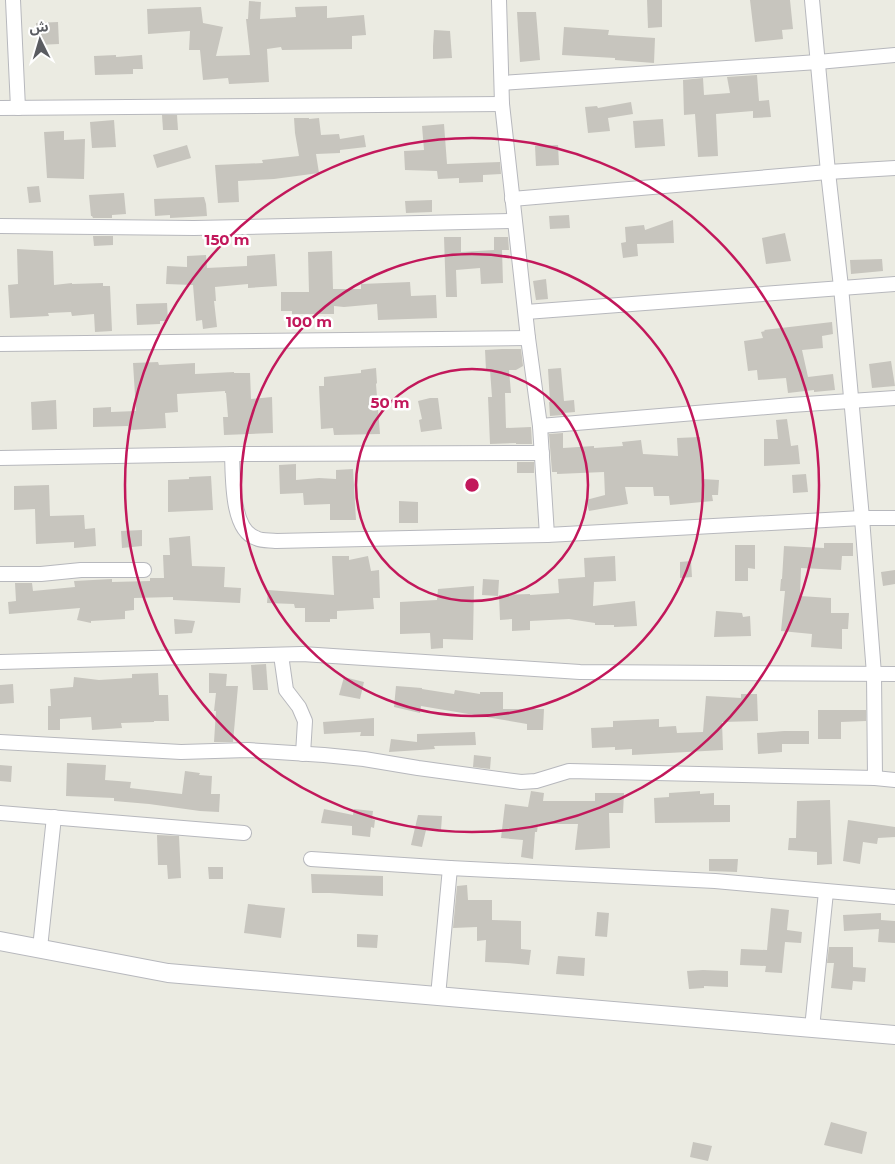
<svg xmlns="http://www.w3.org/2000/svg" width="895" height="1164" viewBox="0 0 895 1164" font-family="Montserrat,'Noto Sans Arabic',sans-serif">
<rect width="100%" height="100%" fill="#ebebe2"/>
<g fill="#c7c5be">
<polygon points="647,0 662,0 662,27 648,28"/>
<polygon points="750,0 790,0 793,29 782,30 783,39 755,42"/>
<polygon points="249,1 261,2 260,19 296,17 295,7 327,6 327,18 364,15 366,35 352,36 352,49 282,50 281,47 267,49 269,82 229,84 228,78 203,80 200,50 189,50 190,31 148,34 147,9 201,7 203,23 223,27 216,56 250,55 246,19 248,19"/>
<polygon points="517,12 536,12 540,60 520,62"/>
<polygon points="58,22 59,44 38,45 36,23"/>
<polygon points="564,27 609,30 608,35 655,38 654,63 615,60 615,58 562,55"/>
<polygon points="434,30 450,31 452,58 433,59 433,46"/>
<polygon points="116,55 116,57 142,55 143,69 133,69 133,74 95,75 94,56"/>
<polygon points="757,75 759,101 769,100 771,117 753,118 753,111 716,114 718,156 698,157 695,114 684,115 683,80 703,78 704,95 730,93 727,77"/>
<polygon points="631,102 633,114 608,118 610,131 588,133 585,107 597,106 598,108"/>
<polygon points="162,115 177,115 178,130 163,130"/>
<polygon points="294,118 309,118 309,119 319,118 321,135 339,134 340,139 364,135 366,147 340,150 340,153 316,154 319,173 274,179 238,181 239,202 218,203 215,165 263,163 262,160 299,156 295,133"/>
<polygon points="663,119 665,146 635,148 633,121"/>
<polygon points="114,120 116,147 92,148 90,122"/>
<polygon points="444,124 447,164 500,162 501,174 483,175 483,182 459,183 459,178 438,179 437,171 405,170 404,151 424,150 422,126"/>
<polygon points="64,131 64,140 85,139 84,179 47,178 44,132"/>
<polygon points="187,145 191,158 157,168 153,155"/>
<polygon points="558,145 559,165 536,166 535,146"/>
<polygon points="39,186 41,202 29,203 27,187"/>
<polygon points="124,193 126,214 112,215 112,218 93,218 92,216 91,216 89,195"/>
<polygon points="204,197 206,204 207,216 170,218 170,215 155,216 154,199"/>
<polygon points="432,200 432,212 406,213 405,201"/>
<polygon points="569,215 570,228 550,229 549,216"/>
<polygon points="673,220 674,243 637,244 638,256 623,258 621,243 626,242 625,227 644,225 645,230"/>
<polygon points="785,233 791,261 766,264 762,238"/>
<polygon points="93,236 113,236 113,245 94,246"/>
<polygon points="444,237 461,237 461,252 494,250 494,237 508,237 509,250 502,250 503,283 481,284 480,268 456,270 457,297 446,297"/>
<polygon points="17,249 53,251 54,285 72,283 72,284 103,283 103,286 110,286 112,331 95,332 94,314 72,316 71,312 48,313 49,316 10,318 8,285 18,284"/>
<polygon points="332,251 333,289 361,289 361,284 410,282 411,296 436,295 437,318 378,320 377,304 344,307 334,306 334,314 292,314 292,311 281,311 281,292 309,292 308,252"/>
<polygon points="275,254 277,286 248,288 248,284 215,287 216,301 214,301 217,327 203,329 202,320 196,321 193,285 166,284 167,266 187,267 187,256 206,255 207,268 247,266 247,256"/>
<polygon points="882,259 883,271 851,274 850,260"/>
<polygon points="546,279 548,299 536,300 533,281"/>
<polygon points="167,303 168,321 160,321 160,324 137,325 136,304"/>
<polygon points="832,322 833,334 822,336 823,348 802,350 808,377 833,374 835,390 814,392 814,390 788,393 786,378 758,380 757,370 748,371 744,341 763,338 761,332 765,331 764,330"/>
<polygon points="502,349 521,349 523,366 516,370 509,370 511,393 505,393 506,428 531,427 532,444 516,444 516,443 490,444 488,397 492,397 490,370 486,370 485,350"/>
<polygon points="891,361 895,386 872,388 869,364"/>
<polygon points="158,362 159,365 195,363 195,374 234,372 234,373 250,373 251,399 272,397 273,433 224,435 223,417 228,417 226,393 225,393 225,391 177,394 178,412 165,413 166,428 129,430 128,426 93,427 93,408 111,407 111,412 136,411 133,363"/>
<polygon points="376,368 377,383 376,384 380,434 334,435 333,428 321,429 319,386 324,386 324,377 361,373 361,370"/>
<polygon points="561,368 564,401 574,400 575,412 563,413 563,415 550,416 549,402 550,402 548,369"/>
<polygon points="430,398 438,398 442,429 421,432 419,420 422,419 418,401"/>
<polygon points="56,400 57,429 32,430 31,402"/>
<polygon points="787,419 791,446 798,445 800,464 764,466 764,439 778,439 776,420"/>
<polygon points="563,433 563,448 594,446 594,448 623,446 622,442 641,440 643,454 678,456 677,438 700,437 702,479 719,480 718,495 712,495 713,501 670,505 669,496 654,496 653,487 625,487 628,504 589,511 586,500 605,495 604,472 557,474 557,472 552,472 549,434"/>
<rect x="517" y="462" width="17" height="11"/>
<polygon points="296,464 296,480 319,478 336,479 336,470 353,469 356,520 330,520 330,504 304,505 303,493 280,494 279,465"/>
<polygon points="806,474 808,492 793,493 792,475"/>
<polygon points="211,476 213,510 168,512 168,480 189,479 189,477"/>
<polygon points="49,485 50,516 84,515 85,529 95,528 96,546 74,548 74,542 36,544 35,509 14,510 14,486"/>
<polygon points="399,501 418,502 418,523 399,523"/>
<polygon points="142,530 142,546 122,548 121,531"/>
<polygon points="190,536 192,566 225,567 224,587 241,588 240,603 173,600 173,597 134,598 134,610 125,611 125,619 91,621 91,623 77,620 80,608 9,614 8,602 16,601 15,583 32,583 33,591 75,587 74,581 112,579 112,582 150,581 150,578 164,578 163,555 170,555 169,538"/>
<polygon points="824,543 853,543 853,556 842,556 841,570 801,568 800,596 831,598 831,613 849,613 848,629 842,629 842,649 811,647 812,634 781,631 785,591 780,591 781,579 782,579 784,546 824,548"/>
<polygon points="735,545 755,545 755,569 748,568 748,581 735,581"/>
<polygon points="332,556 349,556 349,560 368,556 371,571 379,570 380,598 373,598 374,609 337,611 337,619 330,619 330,622 305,622 305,608 295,608 294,604 267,603 268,590 334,595"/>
<polygon points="615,556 616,581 594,582 593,606 635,601 637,626 614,627 614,625 595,625 595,623 569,619 530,621 530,630 512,631 512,619 500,620 499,595 530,594 530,595 559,593 558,579 585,577 584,558"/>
<polygon points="691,561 692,577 680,578 680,562"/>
<polygon points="895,570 895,584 883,586 881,572"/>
<polygon points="483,579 499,580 498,596 482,595"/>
<polygon points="474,586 473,640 443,639 443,648 431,649 430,633 400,634 400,602 437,600 438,589"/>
<polygon points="716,611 742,613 743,617 750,616 751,636 714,637"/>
<polygon points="174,619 195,621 192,633 175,634"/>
<polygon points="266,664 268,690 253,690 251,665"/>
<polygon points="158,673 159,695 168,695 169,721 154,721 154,722 121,723 122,728 92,730 91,717 60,719 60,730 48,730 48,706 51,706 50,689 73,687 74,677 99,680 132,678 132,674"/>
<polygon points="209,673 227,674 226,686 238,686 233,742 214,742 216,711 214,711 216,693 209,693"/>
<polygon points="344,677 364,682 360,699 339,695"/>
<polygon points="13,684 14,703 0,704 0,685"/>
<polygon points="396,686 422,688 422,689 454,694 455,690 480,694 480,692 503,692 503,709 544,709 543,730 527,730 527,724 421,706 420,713 394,707"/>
<polygon points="741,694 757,694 758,721 722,722 723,750 632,755 632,749 615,750 615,747 592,748 591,728 613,727 613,721 659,719 659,727 676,726 677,733 703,732 706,696 741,698"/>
<polygon points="818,710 866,710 866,721 841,722 841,739 818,739"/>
<polygon points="374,718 374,736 360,736 361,732 324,734 323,722"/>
<polygon points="784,731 809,731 809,744 782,744 782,752 758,754 757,733"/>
<polygon points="475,732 476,745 434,746 435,749 389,752 391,739 417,742 417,734"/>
<polygon points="474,755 491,757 490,769 473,767"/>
<polygon points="67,763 106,765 105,780 131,782 130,788 182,794 185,771 200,773 199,775 212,776 211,794 220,794 219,812 200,811 149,804 114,801 114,798 66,796"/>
<polygon points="0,765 12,766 11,782 0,781"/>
<polygon points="531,791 544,793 543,801 595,801 595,793 624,793 623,813 609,813 610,848 575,850 578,824 538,824 537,832 535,832 533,859 521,857 523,840 501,838 505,804 528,807"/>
<polygon points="700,791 700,794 714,793 714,805 730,805 730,822 655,823 654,798 669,797 669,793"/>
<polygon points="830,800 832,864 817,865 817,852 788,850 789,838 796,838 797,801"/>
<polygon points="324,809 353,815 354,809 373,811 372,819 375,820 374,828 371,827 370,837 352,835 352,826 321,823"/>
<polygon points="418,815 442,816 441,830 426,830 422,847 411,845"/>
<polygon points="848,820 895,827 895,837 878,838 877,844 863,842 860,864 843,861"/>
<polygon points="157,835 179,836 181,878 168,879 167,865 158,865"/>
<polygon points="709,859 738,859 737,872 709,871"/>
<polygon points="208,867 223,867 223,879 209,879"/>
<polygon points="311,874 383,876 383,896 361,895 330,893 312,893"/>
<polygon points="467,885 468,900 492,900 492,920 521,921 521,949 531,950 529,965 507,963 485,962 486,940 477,941 477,927 453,928 457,886"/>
<polygon points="248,904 285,908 281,938 244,933"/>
<polygon points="771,908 789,910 787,930 802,932 801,943 785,942 782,973 765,972 766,966 740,965 741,949 767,950"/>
<polygon points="597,912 609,913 607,937 595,936"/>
<polygon points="881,913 881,920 895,921 895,943 878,942 879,929 844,931 843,915"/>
<polygon points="357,934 378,935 377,948 357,947"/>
<polygon points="829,947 853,947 853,967 866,968 865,982 853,981 852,990 831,988 834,963 827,963"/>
<polygon points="558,956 585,958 584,976 556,974"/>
<polygon points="703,970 728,971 728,987 704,986 704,988 689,989 687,971"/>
<polygon points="831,1122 867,1132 862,1154 824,1145"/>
<polygon points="693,1142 712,1146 708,1161 690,1157"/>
</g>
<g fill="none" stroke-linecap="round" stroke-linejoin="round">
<defs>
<g id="minor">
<polyline points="13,0 18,108"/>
<polyline points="499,0 502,104 528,338 540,426 547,535"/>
<polyline points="812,0 828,172 841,287 862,518 874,674 875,778"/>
<polyline points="502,83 818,62 895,55"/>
<polyline points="0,108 502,104"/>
<polyline points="512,199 828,172 895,168"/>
<polyline points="0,226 194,228 514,221"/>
<polyline points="526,312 895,284"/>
<polyline points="0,344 528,338"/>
<polyline points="540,426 791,405 895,398"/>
<path d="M232 454C233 476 231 530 256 538 261 541 270 540 276 541L547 535 862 518H895"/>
<polyline points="0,458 232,454 542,453"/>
<polyline points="0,574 41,574 81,570 144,570"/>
<polyline points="281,655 286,690 299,707 305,721 303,754"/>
<polyline points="0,662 302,654 580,672 895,674"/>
<polyline points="0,742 181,752 248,750 324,755 364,759 418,768 521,782 536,781 569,771 875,778 895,780"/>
<polyline points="0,813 244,833"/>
<polyline points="311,859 450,868 715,881 895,897"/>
<polyline points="40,948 54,817"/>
<polyline points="438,996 450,868"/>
<polyline points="812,1028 826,892"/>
</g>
<polyline id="tertiary" points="0,941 168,973 895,1035"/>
</defs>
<use href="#minor" stroke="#b7b8bd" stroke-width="16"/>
<use href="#tertiary" stroke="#b7b8bd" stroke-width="20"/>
<use href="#minor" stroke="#fff" stroke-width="14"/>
<use href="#tertiary" stroke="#fff" stroke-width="18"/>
</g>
<g fill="none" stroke="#c2185b" stroke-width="2.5">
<circle cx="472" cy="485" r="116"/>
<circle cx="472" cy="485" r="231"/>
<circle cx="472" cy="485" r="347"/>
</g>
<circle cx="472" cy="485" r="8" fill="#c2185b" stroke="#fff" stroke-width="2.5"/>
<g font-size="15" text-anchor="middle" font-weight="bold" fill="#c2185b" stroke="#fff" stroke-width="5" stroke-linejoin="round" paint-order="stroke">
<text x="227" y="245">150 m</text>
<text x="309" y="327">100 m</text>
<text x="390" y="408">50 m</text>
</g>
<g transform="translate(40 40) rotate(355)" stroke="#ffffff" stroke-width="4" paint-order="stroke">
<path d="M0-4L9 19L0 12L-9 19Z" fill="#5a5c61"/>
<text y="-8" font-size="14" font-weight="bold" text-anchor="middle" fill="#5a5c61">ش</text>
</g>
</svg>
